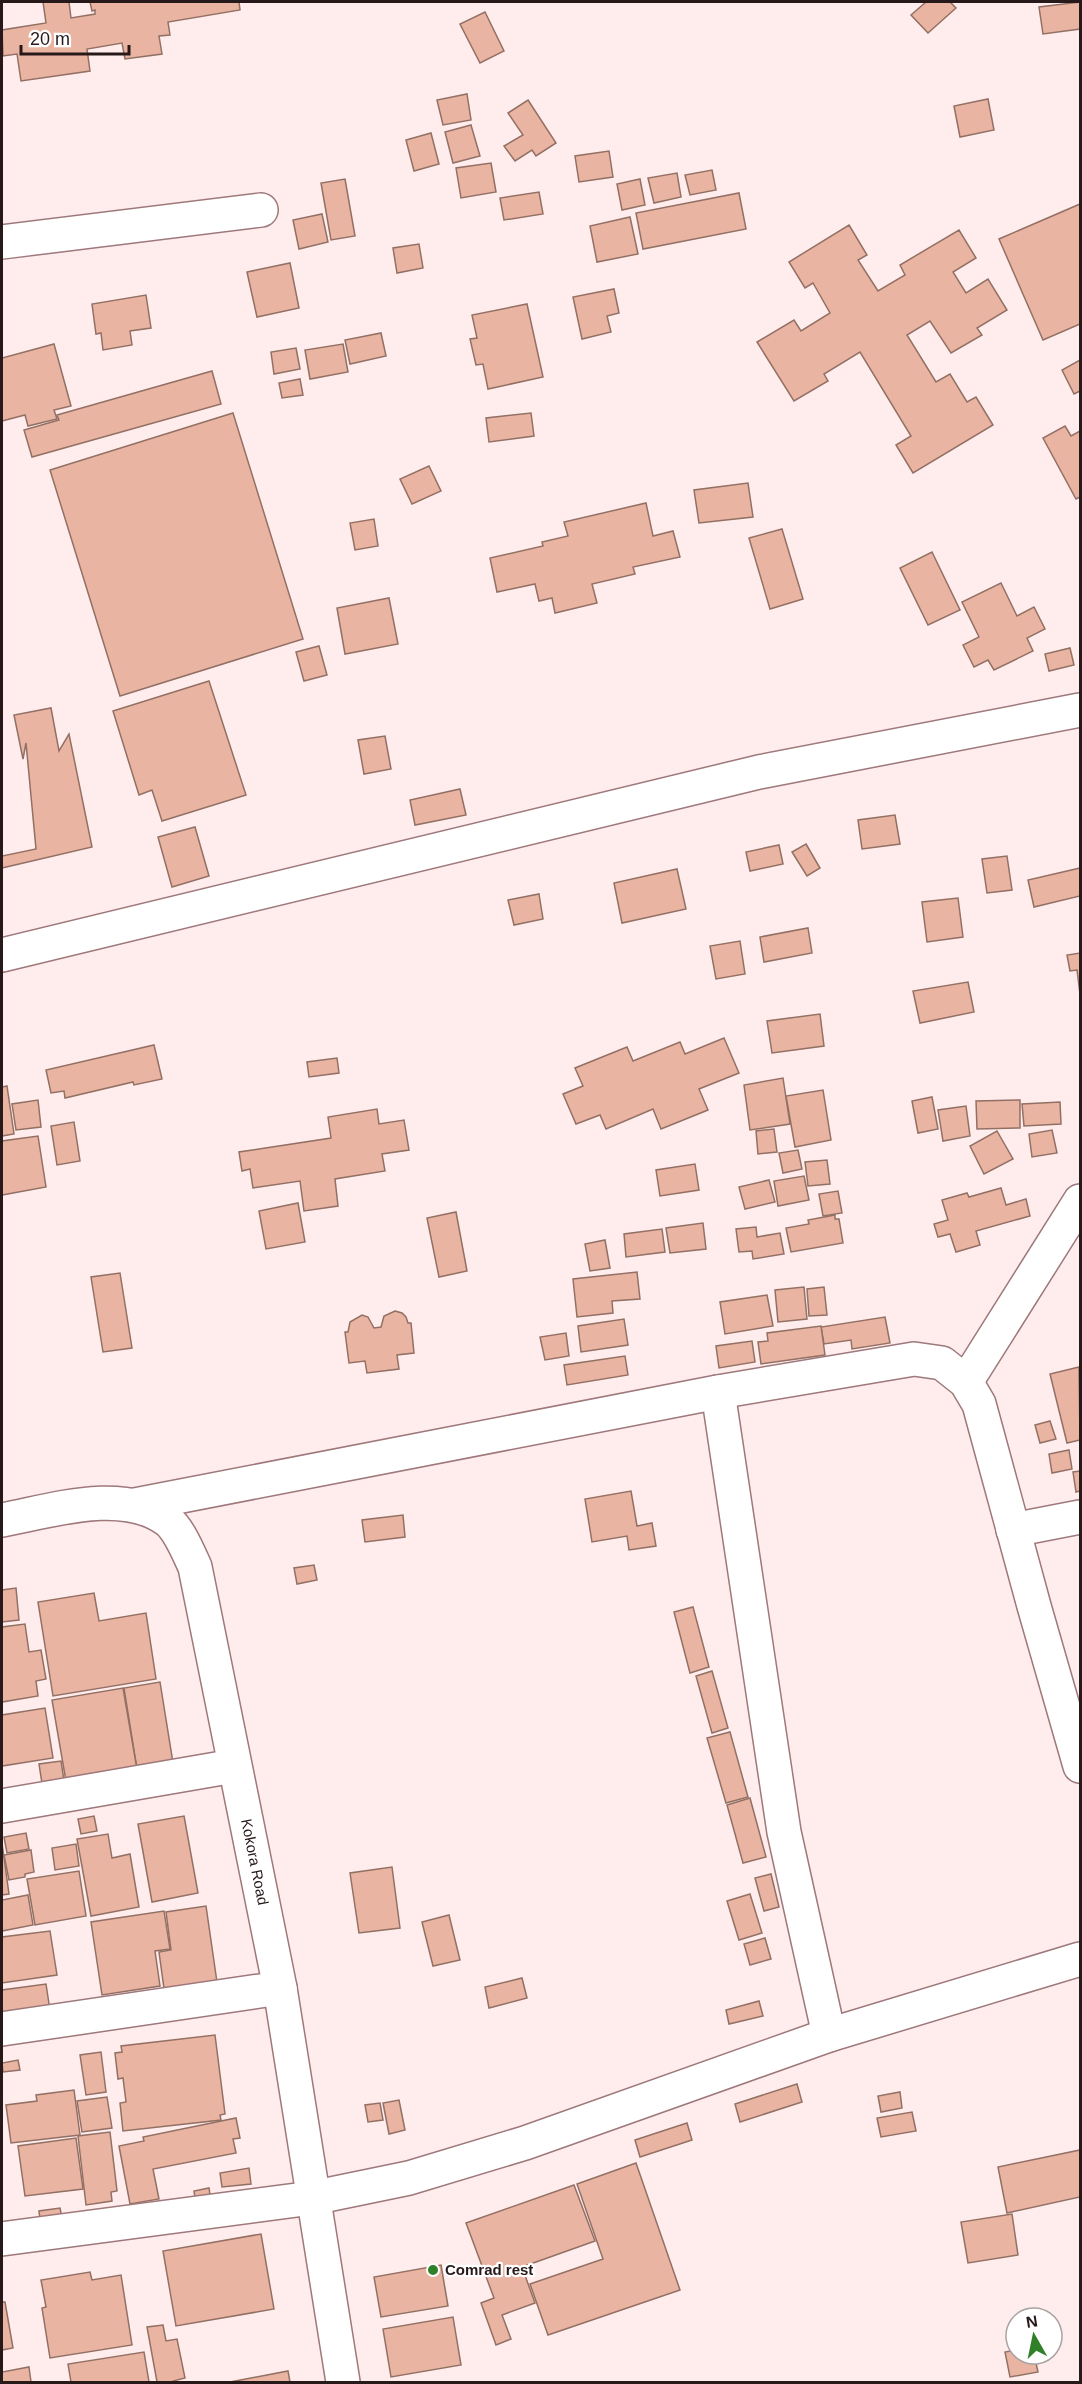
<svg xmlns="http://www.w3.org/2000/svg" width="1082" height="2384" viewBox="0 0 1082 2384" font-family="Helvetica,sans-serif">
<rect width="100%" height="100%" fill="#ffedee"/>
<g fill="#eab4a2" stroke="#937064" stroke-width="1.5">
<polygon points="43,2 69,2 71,18 95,14 95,10 92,11 90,2 239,2 240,10 168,22 170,35 159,36 162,54 125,59 122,43 87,49 90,71 21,81 17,54 3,56 2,30 46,23"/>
<polygon points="926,2 950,2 956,8 928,33 911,15"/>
<polygon points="1080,2 1080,29 1043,34 1039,7"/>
<polygon points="485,12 504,51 480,63 460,24"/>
<polygon points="467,94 471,120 443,125 437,100"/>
<polygon points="988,99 994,130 960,137 954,106"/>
<polygon points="528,100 556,143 536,156 532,150 515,161 504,146 523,135 508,113"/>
<polygon points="471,125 480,156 453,163 445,132"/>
<polygon points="431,133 439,164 414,171 406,140"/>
<polygon points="609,151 613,177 579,182 575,156"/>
<polygon points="491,163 496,192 461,198 456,168"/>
<polygon points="712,170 716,190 690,195 685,175"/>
<polygon points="677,173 681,197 654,203 648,178"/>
<polygon points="345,179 355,236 331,240 321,183"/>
<polygon points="640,179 645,205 622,210 617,184"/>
<polygon points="539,192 543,214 504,220 500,198"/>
<polygon points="739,193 746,229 643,249 636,213"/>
<polygon points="1080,204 1080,324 1043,340 999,239"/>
<polygon points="322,214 328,242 299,249 293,220"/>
<polygon points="630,217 638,254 597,262 590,226"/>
<polygon points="849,225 867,255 858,260 878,291 905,275 900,265 959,230 976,258 953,272 966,293 988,279 1007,310 977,328 982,335 951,353 930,321 907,335 936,382 950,374 967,402 976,397 993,425 913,473 896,445 911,436 860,352 824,374 828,381 794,401 757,342 794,320 801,331 830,313 813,283 805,288 789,262"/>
<polygon points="419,244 423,268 397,273 393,248"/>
<polygon points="290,263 299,308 257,317 247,272"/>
<polygon points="614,289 619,313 607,316 611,332 582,339 573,297"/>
<polygon points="146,295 151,328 130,331 132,345 103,350 101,333 96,334 92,304"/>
<polygon points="527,304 543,377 488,389 483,364 476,365 470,339 477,338 472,315"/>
<polygon points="381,333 386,356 350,364 345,340"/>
<polygon points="54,344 71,406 54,410 57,419 28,426 25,415 2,421 2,358"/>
<polygon points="343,344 348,372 310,379 305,350"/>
<polygon points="296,348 300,369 274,374 271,352"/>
<polygon points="1080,360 1080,391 1074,394 1062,370"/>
<polygon points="212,371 221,404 32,457 24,430 59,420 57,415"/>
<polygon points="300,379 303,395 282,398 279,383"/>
<polygon points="233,413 303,639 120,696 50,470"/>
<polygon points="531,413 534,436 489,442 486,418"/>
<polygon points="1065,426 1071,436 1080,431 1080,497 1076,499 1043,438"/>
<polygon points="429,466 441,491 412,504 400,479"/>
<polygon points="748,483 753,517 699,523 694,490"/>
<polygon points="646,503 653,536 673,531 680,557 633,567 635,574 592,584 597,603 555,613 552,598 539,601 535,584 497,592 490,558 543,546 542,542 568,536 564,522"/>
<polygon points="374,519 378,546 355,550 350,523"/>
<polygon points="782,529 803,599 770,609 749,538"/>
<polygon points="932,552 960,610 928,625 900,568"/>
<polygon points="1001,583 1017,616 1034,607 1045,629 1027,638 1033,651 994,670 988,660 974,667 963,645 979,637 962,602"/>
<polygon points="389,598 398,644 345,654 337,608"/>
<polygon points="319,646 327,675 304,681 296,652"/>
<polygon points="1070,648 1074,665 1049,671 1045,654"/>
<polygon points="209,681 246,795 162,821 152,790 139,795 113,711"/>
<polygon points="51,708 59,751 69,734 92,847 2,868 2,856 36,849 26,743 23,759 14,715"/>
<polygon points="385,736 391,769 364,774 358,740"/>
<polygon points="460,789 466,815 415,825 410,800"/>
<polygon points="895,815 900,844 862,849 858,820"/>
<polygon points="195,827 209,876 172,887 158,837"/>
<polygon points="806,844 820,868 807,876 792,852"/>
<polygon points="779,845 783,864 750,871 746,852"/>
<polygon points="1007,856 1012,890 987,893 982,859"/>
<polygon points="1080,868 1080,896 1034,907 1028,880"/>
<polygon points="677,869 686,909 622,923 614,883"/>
<polygon points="539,894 543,919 514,925 508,900"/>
<polygon points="958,898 963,937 927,942 922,902"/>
<polygon points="808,928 812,953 764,962 760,937"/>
<polygon points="740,941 745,974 716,979 710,946"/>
<polygon points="1080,953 1080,994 1077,970 1070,971 1067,955"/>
<polygon points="968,982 974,1012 920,1023 913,991"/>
<polygon points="820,1014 824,1046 772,1053 767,1021"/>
<polygon points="724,1038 739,1073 699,1089 708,1110 661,1129 653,1109 606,1129 600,1115 576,1124 563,1094 583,1086 575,1068 627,1047 633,1061 680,1042 685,1054"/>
<polygon points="154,1045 162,1079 134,1085 133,1082 65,1098 64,1091 51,1093 46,1070"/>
<polygon points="337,1058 339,1073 309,1077 307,1062"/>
<polygon points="783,1078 790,1124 750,1130 744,1085"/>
<polygon points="7,1086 14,1134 2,1136 2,1087"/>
<polygon points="823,1090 831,1140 795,1147 786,1096"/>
<polygon points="932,1097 938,1129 918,1133 912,1101"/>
<polygon points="38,1100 41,1127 16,1130 12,1104"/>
<polygon points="1020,1100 1020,1128 977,1129 976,1101"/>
<polygon points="1060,1102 1061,1124 1024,1126 1022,1104"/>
<polygon points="966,1106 970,1136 943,1141 938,1110"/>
<polygon points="377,1109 379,1124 404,1120 409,1150 382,1154 385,1171 335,1179 338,1206 304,1211 300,1181 253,1188 250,1169 242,1171 239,1152 331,1138 328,1117"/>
<polygon points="74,1122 80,1161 57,1165 51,1126"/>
<polygon points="774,1129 777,1152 758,1154 756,1131"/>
<polygon points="1052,1130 1057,1153 1032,1157 1029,1134"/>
<polygon points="997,1131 1013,1159 984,1174 970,1146"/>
<polygon points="38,1136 46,1187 2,1195 2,1141"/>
<polygon points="798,1150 802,1169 783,1173 779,1153"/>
<polygon points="827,1160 830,1184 808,1186 805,1162"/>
<polygon points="695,1164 699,1190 660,1196 656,1170"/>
<polygon points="804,1176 809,1200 778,1206 774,1181"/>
<polygon points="769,1180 775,1202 745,1209 739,1187"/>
<polygon points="1001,1188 1006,1205 1026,1199 1030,1216 976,1231 980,1245 956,1252 950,1234 938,1237 934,1224 948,1220 942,1200 967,1193 969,1197"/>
<polygon points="838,1191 842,1213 823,1216 819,1194"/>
<polygon points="298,1203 305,1242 266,1249 259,1211"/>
<polygon points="456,1212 467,1271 439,1277 427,1218"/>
<polygon points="835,1215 835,1219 839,1219 843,1243 791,1252 786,1228 809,1224 808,1220"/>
<polygon points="703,1223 706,1249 670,1253 666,1228"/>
<polygon points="756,1227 757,1237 780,1233 784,1254 753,1259 752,1251 739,1252 736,1229"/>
<polygon points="662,1229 665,1252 626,1257 624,1234"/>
<polygon points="605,1240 610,1268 590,1271 585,1244"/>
<polygon points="637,1272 640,1299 612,1301 613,1313 577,1317 573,1279"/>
<polygon points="120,1273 132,1348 103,1352 91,1277"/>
<polygon points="804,1287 807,1319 778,1322 775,1290"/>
<polygon points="824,1287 827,1315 809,1316 807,1289"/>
<polygon points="767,1295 773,1326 725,1334 720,1302"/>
<polygon points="395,1311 402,1313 406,1317 408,1323 411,1323 414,1353 397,1355 399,1369 367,1373 365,1361 349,1363 345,1332 348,1332 350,1322 362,1315 368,1317 374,1328 381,1327 384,1316"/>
<polygon points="885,1317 890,1343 852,1349 851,1340 824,1344 821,1327"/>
<polygon points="624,1319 628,1345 581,1352 578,1326"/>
<polygon points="821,1326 825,1355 761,1364 758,1342 768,1341 767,1333"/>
<polygon points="566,1333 569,1356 545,1360 540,1337"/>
<polygon points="752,1341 755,1362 719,1368 716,1346"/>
<polygon points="625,1356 628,1375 567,1385 564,1365"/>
<polygon points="1079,1367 1080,1440 1067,1443 1050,1374"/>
<polygon points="1050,1421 1056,1439 1040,1443 1035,1425"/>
<polygon points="1069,1450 1072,1469 1052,1473 1049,1454"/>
<polygon points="1080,1471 1080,1491 1076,1492 1073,1472"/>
<polygon points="631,1491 637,1526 652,1523 656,1546 629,1550 627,1536 592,1542 585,1499"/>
<polygon points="403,1515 405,1537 365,1542 362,1520"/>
<polygon points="314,1565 317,1580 297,1584 294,1568"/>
<polygon points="16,1588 19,1620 2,1622 2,1590"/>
<polygon points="94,1593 99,1621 146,1613 156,1679 53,1696 38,1602"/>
<polygon points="693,1607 709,1667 690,1673 674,1612"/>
<polygon points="25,1624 29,1652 41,1650 46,1679 36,1681 38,1696 2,1702 2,1627"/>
<polygon points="712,1671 728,1728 712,1733 696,1676"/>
<polygon points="160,1682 173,1763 137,1769 124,1688"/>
<polygon points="123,1688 138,1775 67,1787 52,1700"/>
<polygon points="45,1708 53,1758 2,1766 2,1715"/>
<polygon points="730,1732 748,1797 726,1803 707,1738"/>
<polygon points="61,1761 65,1787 43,1790 39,1764"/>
<polygon points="750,1798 766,1857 743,1863 727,1805"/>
<polygon points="94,1816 97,1831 81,1834 78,1819"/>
<polygon points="184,1816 198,1893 152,1902 138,1824"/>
<polygon points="26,1833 29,1849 7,1853 4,1837"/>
<polygon points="108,1834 112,1858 130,1854 139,1907 91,1916 77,1839"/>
<polygon points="2,1843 9,1894 2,1895"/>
<polygon points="76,1844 79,1866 55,1870 52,1848"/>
<polygon points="31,1850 34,1872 25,1874 25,1877 9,1880 4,1855"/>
<polygon points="392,1867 400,1928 359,1933 350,1873"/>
<polygon points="79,1871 86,1916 35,1925 27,1879"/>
<polygon points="771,1874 779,1907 764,1911 755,1878"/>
<polygon points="750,1894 762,1933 739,1940 727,1901"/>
<polygon points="28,1895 33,1925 2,1931 2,1900"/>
<polygon points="206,1906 218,1989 165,1996 159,1952 171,1950 166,1912"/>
<polygon points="164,1911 170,1949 155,1951 160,1986 102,1995 91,1922"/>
<polygon points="449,1915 460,1960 433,1966 422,1922"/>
<polygon points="50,1931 57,1975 2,1983 2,1937"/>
<polygon points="765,1938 771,1959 750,1965 744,1944"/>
<polygon points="522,1978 527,1998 489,2008 485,1987"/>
<polygon points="46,1984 51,2017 2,2023 2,1990"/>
<polygon points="759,2001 763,2016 729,2024 726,2010"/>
<polygon points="215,2035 225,2114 220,2115 221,2120 123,2131 120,2103 126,2102 123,2078 118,2079 115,2053 122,2052 121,2046"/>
<polygon points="101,2052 106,2092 86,2095 80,2055"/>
<polygon points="18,2060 20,2070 3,2072 2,2063"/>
<polygon points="797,2084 802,2102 740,2122 735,2104"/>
<polygon points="74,2090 80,2135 11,2143 6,2105 37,2101 36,2095"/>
<polygon points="900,2092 902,2108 881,2112 878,2096"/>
<polygon points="107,2097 112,2128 82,2132 77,2101"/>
<polygon points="399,2100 405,2130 389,2134 383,2103"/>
<polygon points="380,2103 383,2120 368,2122 365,2105"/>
<polygon points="912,2112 916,2131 881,2137 877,2118"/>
<polygon points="236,2118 240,2138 233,2139 236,2153 153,2169 159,2199 130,2204 119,2146 144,2141 143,2137"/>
<polygon points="687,2123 692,2140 640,2157 635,2140"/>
<polygon points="110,2132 117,2191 111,2192 112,2201 86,2205 78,2136"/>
<polygon points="76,2138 83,2189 25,2196 18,2146"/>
<polygon points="1080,2150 1080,2197 1007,2213 998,2167"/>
<polygon points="636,2163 680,2290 548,2335 530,2284 603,2259 577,2184"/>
<polygon points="249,2168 251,2184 222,2187 220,2173"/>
<polygon points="574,2185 595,2241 522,2267 535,2303 502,2315 511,2339 496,2345 481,2303 494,2298 466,2223"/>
<polygon points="209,2188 212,2207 197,2210 194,2191"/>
<polygon points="60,2208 63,2224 41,2228 39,2211"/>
<polygon points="1012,2214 1018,2255 968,2263 961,2222"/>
<polygon points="261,2234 274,2309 176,2326 163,2251"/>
<polygon points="441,2265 448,2306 381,2317 374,2277"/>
<polygon points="90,2272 92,2280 121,2275 132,2345 50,2358 42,2308 46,2307 41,2280"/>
<polygon points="2,2302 5,2302 13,2348 2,2350"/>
<polygon points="453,2317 461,2365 391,2377 383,2329"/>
<polygon points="163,2325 166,2341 177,2339 185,2378 173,2381 173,2382 157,2382 147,2327"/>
<polygon points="1016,2350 1016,2354 1034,2354 1038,2372 1010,2377 1005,2352"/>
<polygon points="144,2352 149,2382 71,2382 68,2364"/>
<polygon points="29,2367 31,2382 2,2382 2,2372"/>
<polygon points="288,2371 290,2382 230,2382"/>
</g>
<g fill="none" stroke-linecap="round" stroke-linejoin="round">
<defs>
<g id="minor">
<polyline points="2,242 261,210"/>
<polyline points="2,955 759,772 1080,710"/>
<polyline points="966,1382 1080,1201"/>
<polyline points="718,1392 784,1832 829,2035"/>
<polyline points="135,1505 718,1392 914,1359 942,1363 966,1382 979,1404 1034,1606 1080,1766"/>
<path id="s1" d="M2 1520C51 1511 122 1487 167 1520 179 1529 189 1554 195 1567L280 1988 343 2382"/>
<polyline points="1013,1530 1080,1517"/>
<polyline points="2,1806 234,1766"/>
<polyline points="2,2029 280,1988"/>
<polyline points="2,2239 312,2198 409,2178 525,2143 829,2035 1080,1959"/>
</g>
</defs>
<use href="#minor" stroke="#9e787a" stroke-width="36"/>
<use href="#minor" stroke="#fff" stroke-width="33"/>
</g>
<circle fill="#307f29" stroke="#fff" stroke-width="2" cx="433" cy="2270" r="6"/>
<g text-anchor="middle" stroke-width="4.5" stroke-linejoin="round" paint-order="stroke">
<g font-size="15" fill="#27191a" stroke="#fff">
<text dy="5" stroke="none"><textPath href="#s1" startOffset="526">Kokora Road</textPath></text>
</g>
<g font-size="15" font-weight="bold" fill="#27191a" stroke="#fff" text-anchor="start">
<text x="445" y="2275">Comrad rest</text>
</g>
</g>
<rect width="1082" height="2384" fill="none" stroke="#27191a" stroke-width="6"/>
<g transform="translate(1034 2336) rotate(351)"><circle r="28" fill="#ffffff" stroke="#a9a3a3" stroke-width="1.5"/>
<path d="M0-4.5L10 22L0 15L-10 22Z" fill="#307f29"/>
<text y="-9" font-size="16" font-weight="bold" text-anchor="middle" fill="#27191a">N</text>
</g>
<path d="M21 45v9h108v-9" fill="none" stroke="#27191a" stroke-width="3"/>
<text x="30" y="45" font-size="18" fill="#27191a" stroke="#ffffff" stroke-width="4.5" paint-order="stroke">20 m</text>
</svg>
